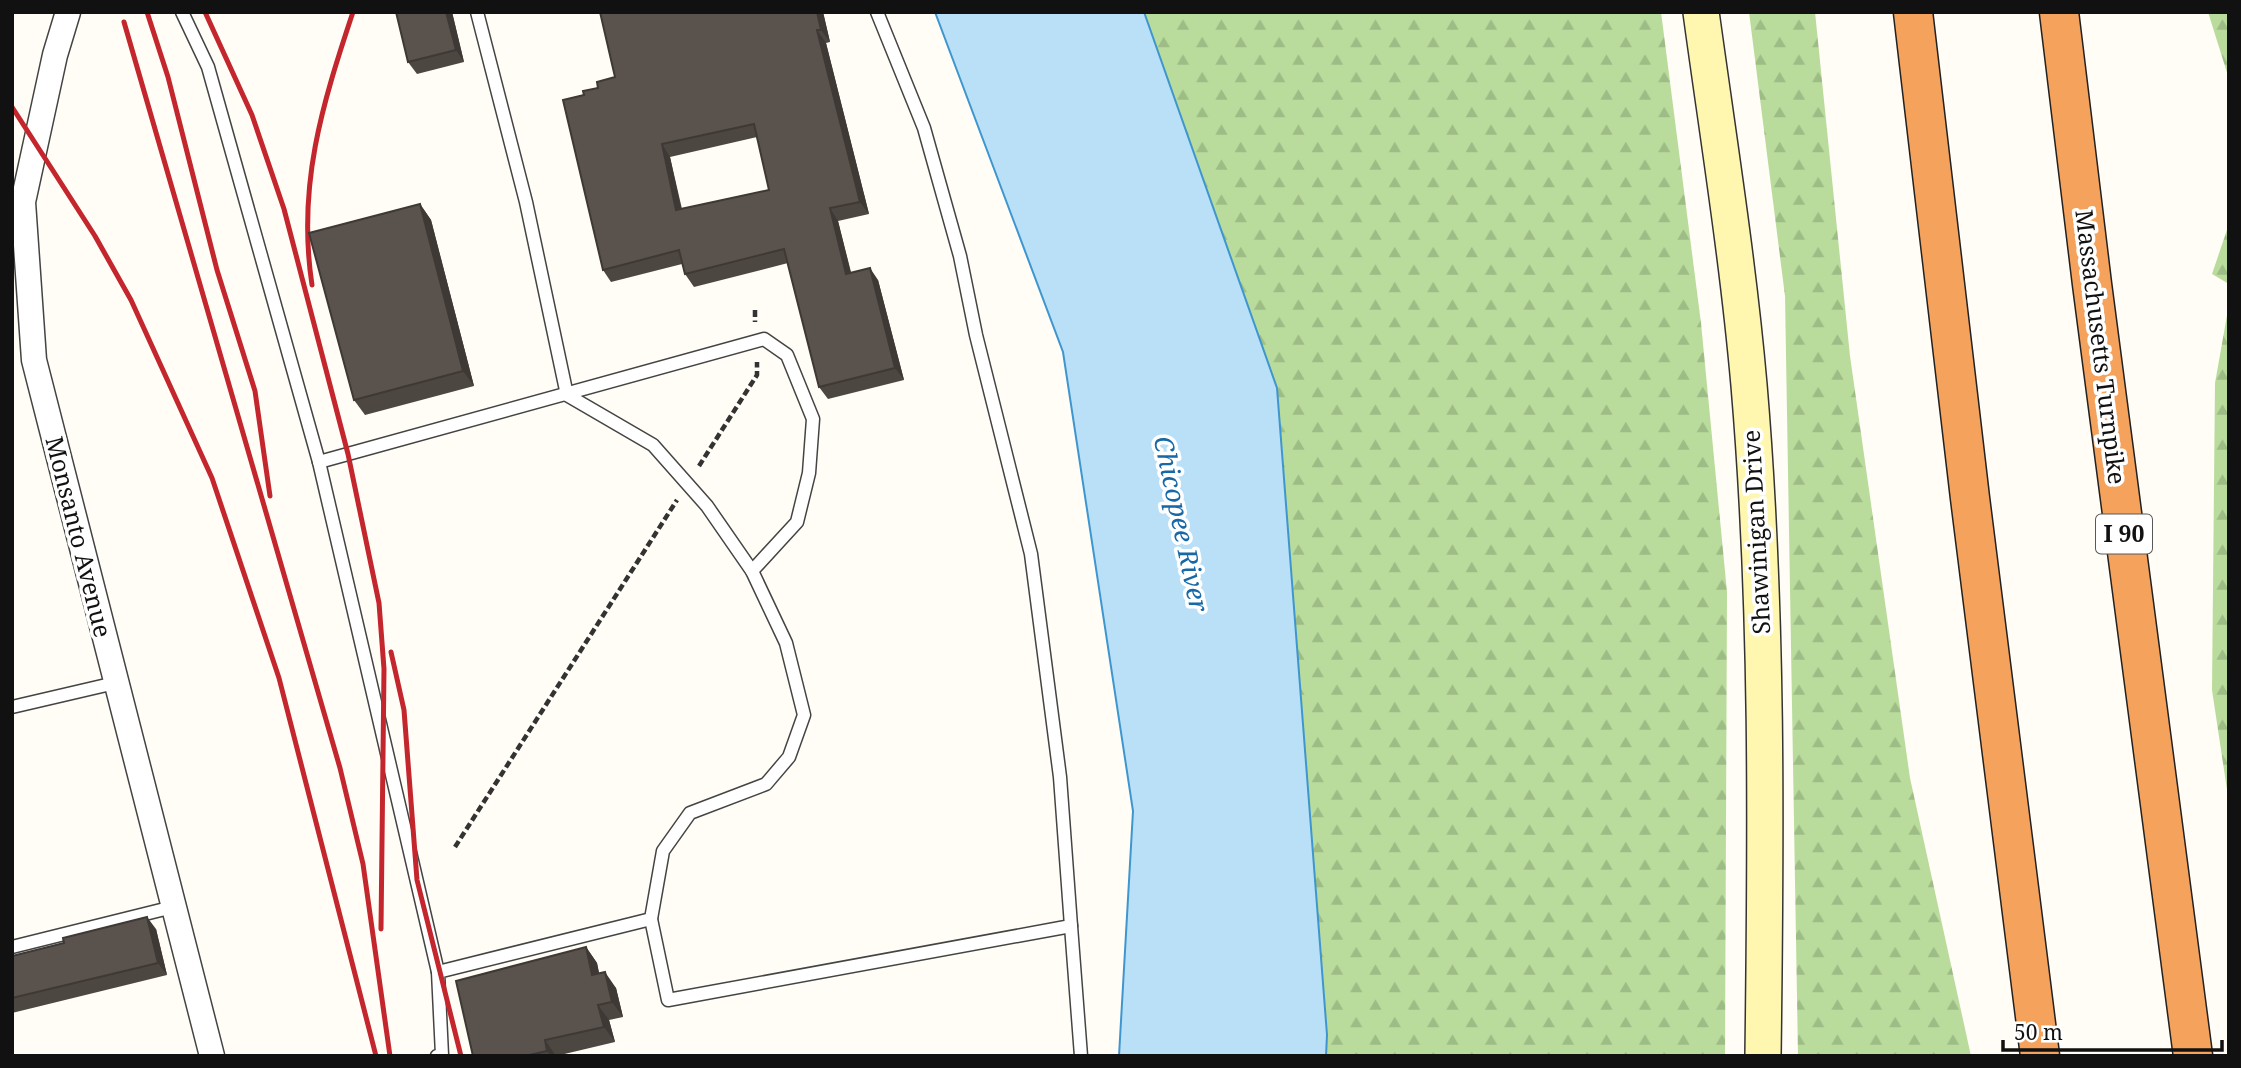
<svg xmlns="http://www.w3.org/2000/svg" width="2241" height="1068" viewBox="0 0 2241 1068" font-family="'Noto Serif',serif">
<defs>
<pattern id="forest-firs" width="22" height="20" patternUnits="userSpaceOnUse" patternTransform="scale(1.75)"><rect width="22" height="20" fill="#b9dc9c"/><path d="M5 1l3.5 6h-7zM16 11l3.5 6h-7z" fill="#9ebc85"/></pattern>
</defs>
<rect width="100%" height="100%" fill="#fffdf5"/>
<g fill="url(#forest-firs)">
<polygon points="1144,12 1661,12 1701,323 1727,592 1725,1056 1326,1056 1327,1035 1277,388"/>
<polygon points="1749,12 1815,12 1850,356 1910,778 1971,1056 1798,1056 1785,296"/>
<polygon points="2208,12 2229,12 2229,79"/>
<polygon points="2229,224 2229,284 2212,274"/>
<polygon points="2229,304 2229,803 2212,690 2215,383"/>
</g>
<polygon fill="#b9e0f7" stroke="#3f96cf" stroke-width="2" points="935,12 1144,12 1277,388 1327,1035 1326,1056 1119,1056 1133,811 1063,352"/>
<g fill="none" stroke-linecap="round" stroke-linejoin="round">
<defs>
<g id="service">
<polyline points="182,12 208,67 319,462 764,339 787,355 813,419 809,473 797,522 752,571"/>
<polyline points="477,12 526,202 567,395 653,445 707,506 752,571 786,643 804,715 789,757 766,784 690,813 663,851 651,919 668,1000 1071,926 1060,777 1031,554 976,335 960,256 924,128 877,12"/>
<polyline points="319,462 438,972"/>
<polyline points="12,707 115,683"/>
<polyline points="1071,926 1081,1056"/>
<polyline points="12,947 173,907"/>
<polyline points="437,1056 442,1055 438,972 651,919"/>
</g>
<polyline id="minor" points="68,12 55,55 23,202 34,360 212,1056"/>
<path id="secondary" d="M1701 12C1718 136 1738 260 1749 385 1768 608 1766 832 1763 1056"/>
<g id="motorway">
<polyline points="1913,12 1970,498 2040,1056"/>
<polyline points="2059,12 2092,284 2193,1056"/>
</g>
</defs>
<use href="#service" stroke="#444" stroke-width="15"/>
<use href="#minor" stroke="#444" stroke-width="27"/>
<use href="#secondary" stroke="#333" stroke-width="38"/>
<use href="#motorway" stroke="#222" stroke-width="41"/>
<g stroke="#333" stroke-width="4.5" stroke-dasharray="7 3.5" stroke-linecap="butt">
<polyline points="755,310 755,322"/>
<polyline points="699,466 757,375 757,362"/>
<polyline points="455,847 677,500"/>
</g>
<use href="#service" stroke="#fff" stroke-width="12"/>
<use href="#minor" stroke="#fff" stroke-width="24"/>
<use href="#secondary" stroke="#fff6b0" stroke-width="35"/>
<use href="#motorway" stroke="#f5a25d" stroke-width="38"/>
<g stroke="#c4262e" stroke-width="5">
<polyline points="147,12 168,77 217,270 255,391 270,496"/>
<polyline points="205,12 252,115 284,209 348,454 379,603 384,669 381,929"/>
<polyline points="124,22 340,768 363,864 390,1056"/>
<polyline points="12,107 95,236 131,300 212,478 279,678 376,1056"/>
<path d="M312 285C297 186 322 105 353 12"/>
<polyline points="391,652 404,710 417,880 461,1056"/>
</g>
</g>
<g fill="#4d4742" fill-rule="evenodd">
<polygon points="452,12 464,62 417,74 408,62"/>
<path d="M600 12H823L830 42 826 43 869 214 838 221 851 272 878 280 904 380 828 399 819 387 788 263 694 287 685 274 682 264 611 282 603 270 584 95 615 77ZM757 137 769 190 682 209 670 157Z"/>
<polygon points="420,204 431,220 474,386 365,415 354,400"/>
<polygon points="156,929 167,975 12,1013 12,956"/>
<polygon points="586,947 597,963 599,974 616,988 623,1017 609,1020 615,1042 556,1056 473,1056"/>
</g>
<g fill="#3f3936">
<polygon points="446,12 452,12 464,62 456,50"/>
<polygon points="817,12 823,12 830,42 821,30"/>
<polygon points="817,30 826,43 869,214 860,202"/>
<polygon points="662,144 670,157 684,222 676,210"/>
<polygon points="420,204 431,220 474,386 463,371"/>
<polygon points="830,208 838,221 854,286 846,274"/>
<polygon points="870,268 878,280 904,380 895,368"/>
<polygon points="147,917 156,929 167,975 158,963"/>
<polygon points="586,947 597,963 603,991 592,975"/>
<polygon points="605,972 616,988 623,1017 612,1002"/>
<polygon points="598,1005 609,1020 615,1042 604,1027"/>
<polygon points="545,1040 556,1056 551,1056 547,1051"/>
</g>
<g fill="#5a524d" stroke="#3f3936" stroke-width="2" fill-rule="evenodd">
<polygon points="396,12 446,12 456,50 408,62"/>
<path d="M600 12H817L821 30H817L860 202 830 208 846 274 870 268 895 368 819 387 784 249 685 274 679 250 603 270 563 100 584 95 583 91 598 88 597 82 615 77ZM754 124 769 190 676 210 662 144Z"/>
<polygon points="420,204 463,371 354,400 309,233"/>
<polygon points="147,917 158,963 12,998 12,956 64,943 63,938"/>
<polygon points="586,947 592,975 605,972 612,1002 598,1005 604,1027 545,1040 547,1051 525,1056 473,1056 456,981"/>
</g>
<g text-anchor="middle" stroke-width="7" stroke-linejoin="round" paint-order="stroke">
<rect fill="#fff" stroke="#585858" stroke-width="2" x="2096" y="514.5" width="56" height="39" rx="5"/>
<g font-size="23" font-weight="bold" fill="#111">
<text x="2124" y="542">I 90</text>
</g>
<g font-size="24" fill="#111" stroke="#fff">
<text transform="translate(2100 347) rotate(83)" y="8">Massachusetts Turnpike</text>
<text transform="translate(1757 532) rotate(-93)" y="8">Shawinigan Drive</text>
<text transform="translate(78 537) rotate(76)" y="8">Monsanto Avenue</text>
</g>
<g font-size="26" font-style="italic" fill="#1768a6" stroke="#fff">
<text transform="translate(1181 524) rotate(78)" y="9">Chicopee River</text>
</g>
</g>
<rect width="2241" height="1068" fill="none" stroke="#111111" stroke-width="28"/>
<path d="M2003 1040v10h219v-10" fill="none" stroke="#111111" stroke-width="3.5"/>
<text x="2014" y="1040" font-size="21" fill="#111111" stroke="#ffffff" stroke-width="5" paint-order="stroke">50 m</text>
</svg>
